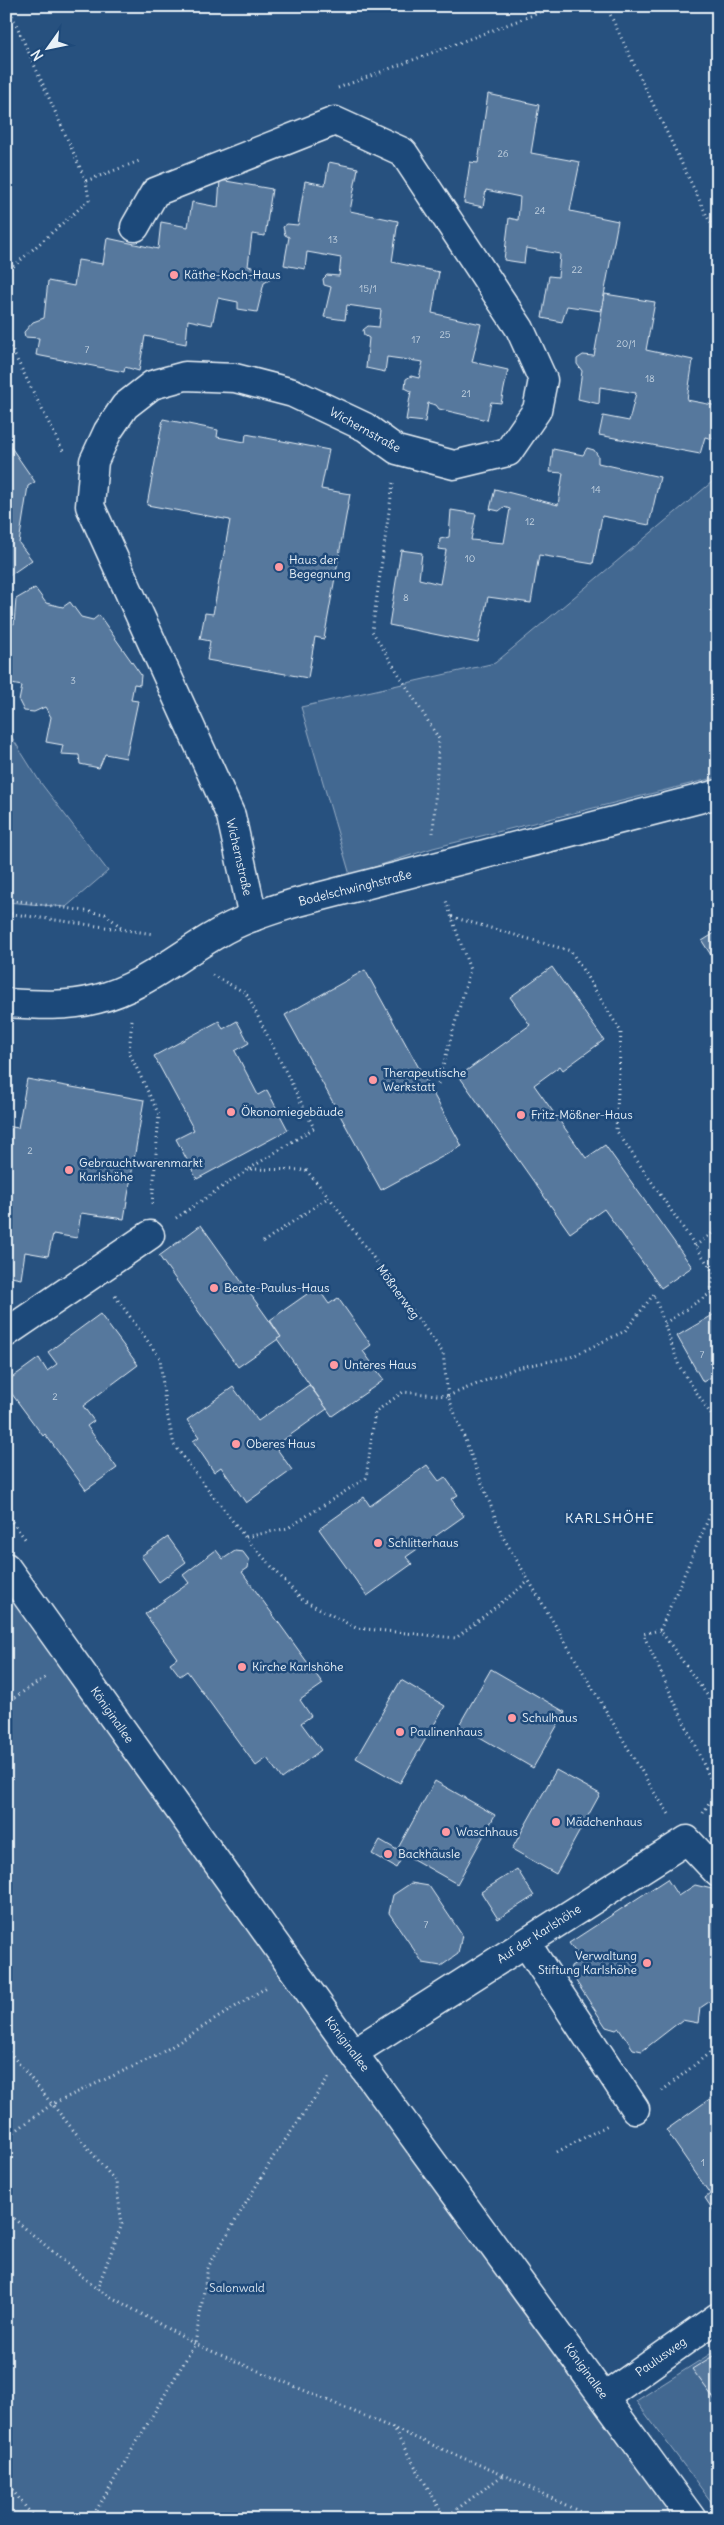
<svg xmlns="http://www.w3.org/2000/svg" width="724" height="2525" viewBox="0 0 724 2525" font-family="Delius,sans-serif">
<rect width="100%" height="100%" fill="#27517f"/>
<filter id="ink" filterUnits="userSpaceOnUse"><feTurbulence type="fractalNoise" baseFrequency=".02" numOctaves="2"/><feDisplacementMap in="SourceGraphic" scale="10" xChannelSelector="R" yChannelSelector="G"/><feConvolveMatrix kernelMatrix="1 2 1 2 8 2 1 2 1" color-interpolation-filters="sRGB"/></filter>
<g filter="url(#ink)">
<g fill="#436891" stroke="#96acc4">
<polygon points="718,477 718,777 433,848 350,875 301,707 495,663"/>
<polygon points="6,728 40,782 108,871 66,907 6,902"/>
<polygon points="6,1578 682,2519 6,2519"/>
<polygon points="718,2349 718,2511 636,2401"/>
</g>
<g fill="#57789d" stroke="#e8f1f8">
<polygon points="488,94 539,105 531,153 580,162 570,211 618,221 601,311 567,306 562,322 542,318 549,276 558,277 560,254 526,248 524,263 504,260 509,218 518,220 520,197 486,190 483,207 464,203 470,162 478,163"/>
<polygon points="329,162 358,168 350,211 398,221 392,262 439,272 432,313 481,324 472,362 508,370 501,403 491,402 487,420 439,409 436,405 428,403 425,422 406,420 411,391 405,388 406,379 411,376 419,378 423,362 387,357 385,372 366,368 369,338 364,335 363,330 368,326 379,327 381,310 347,305 345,320 324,317 331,287 324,285 323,279 327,275 339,276 341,258 307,252 305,269 284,265 289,237 285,235 283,227 287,224 298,225 305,181 325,185"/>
<polygon points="220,180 272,189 265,236 252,234 248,266 271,272 273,278 264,283 257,312 238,309 238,302 218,298 212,325 188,320 186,344 145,336 139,371 125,367 124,372 36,355 39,338 25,337 24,332 33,322 44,318 48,281 74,286 78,260 103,264 107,238 158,249 161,222 188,227 192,202 218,207"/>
<polygon points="605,294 655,302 646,350 693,360 687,400 718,406 713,439 705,437 700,454 599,435 603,416 629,421 636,393 600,387 599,404 578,399 582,371 577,364 577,359 583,355 594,356"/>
<polygon points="163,419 218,430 217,437 245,442 246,434 329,450 321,489 350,494 324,639 315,637 308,678 207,660 210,641 200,639 205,613 213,614 230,520 147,505"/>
<polygon points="6,440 35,482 28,486 19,543 32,560 6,578"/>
<polygon points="587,448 594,450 598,456 598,463 660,477 649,525 602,516 593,564 539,555 531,603 488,597 478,643 389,625 401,550 422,553 419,579 440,584 446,550 439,549 440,539 449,537 451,510 476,514 471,540 504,543 510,509 504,507 499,511 490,509 495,489 558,505 563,473 550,472 553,449 583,455"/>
<polygon points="35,588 46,603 63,607 70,602 81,617 93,620 99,615 141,675 140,685 134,684 131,700 138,701 126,758 105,754 99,768 80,764 79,755 61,754 63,745 46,742 51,717 45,707 34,712 24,711 19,701 22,686 6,683 8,666 6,665 6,622 14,624 16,599"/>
<polygon points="718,931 718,966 702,941"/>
<polygon points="552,967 604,1040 563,1070 560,1066 534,1085 586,1158 605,1145 692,1267 661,1288 604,1209 570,1233 459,1076 530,1025 510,997"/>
<polygon points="365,970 462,1146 381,1190 285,1015"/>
<polygon points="219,1021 223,1029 237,1021 249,1043 235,1051 258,1095 267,1090 288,1130 197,1179 176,1139 194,1130 154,1056"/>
<polygon points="27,1079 144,1100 124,1219 81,1213 77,1238 53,1234 48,1256 25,1252 21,1279 6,1276 6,1126 18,1128"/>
<polygon points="201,1225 281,1337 238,1367 159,1256"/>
<polygon points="317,1287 329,1304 338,1298 371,1345 363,1351 384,1380 332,1416 277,1339 281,1337 270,1320"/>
<polygon points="718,1312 718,1373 703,1382 677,1336"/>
<polygon points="100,1314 138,1365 83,1406 94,1421 87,1426 117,1468 86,1490 45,1434 43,1436 6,1386 6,1382 39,1358 47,1371 57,1364 48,1352"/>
<polygon points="309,1385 327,1409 275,1446 292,1470 246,1503 221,1467 214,1472 193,1441 199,1437 187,1420 233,1387 258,1421"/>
<polygon points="427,1465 439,1481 445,1477 458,1495 451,1499 464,1516 406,1557 412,1564 367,1596 319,1529 364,1497 370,1506"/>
<polygon points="168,1537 186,1562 159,1582 141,1556"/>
<polygon points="216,1550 223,1559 235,1551 243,1552 249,1560 248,1568 242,1572 323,1684 300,1700 311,1716 301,1723 321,1750 282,1779 267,1758 256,1766 187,1671 180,1676 170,1663 177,1658 145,1614 189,1583 183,1575"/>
<polygon points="491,1669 565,1712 533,1768 459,1725"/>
<polygon points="401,1680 445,1706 400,1783 356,1758"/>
<polygon points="556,1770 600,1794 556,1874 512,1849"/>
<polygon points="435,1781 495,1815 457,1884 397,1850"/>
<polygon points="380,1840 404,1854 396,1868 372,1854"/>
<polygon points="517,1869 534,1896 498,1919 481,1892"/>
<polygon points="667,1879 678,1896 695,1885 712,1889 718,1897 718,1937 711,1942 718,1952 718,1996 700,2008 698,2023 682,2020 642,2051 633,2049 619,2028 616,2030 606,2027 570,1972 571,1966 581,1960 569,1943"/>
<polygon points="411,1883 429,1886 462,1935 458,1954 441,1966 423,1963 389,1913 393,1895"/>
<polygon points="718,2093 718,2215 717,2216 705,2198 710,2194 666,2130"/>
<polygon points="718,2353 718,2404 692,2369"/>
</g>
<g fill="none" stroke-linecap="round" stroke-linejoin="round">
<defs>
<g id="minor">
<polyline points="135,227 155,192 335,121 403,152 520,329 543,380 537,410 508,452 454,465 397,450 365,427 293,393 235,378 185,376 152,385 125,406 108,431 94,461 90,506 231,816 253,917"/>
<path d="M6 1003C37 1005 67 1007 97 999 142 988 178 956 217 934 240 920 266 912 291 904L718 794"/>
<polyline points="6,1333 150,1235"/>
<polyline points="6,1567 353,2053 692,2519"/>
<polyline points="526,1943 635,2109"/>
<polyline points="353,2053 687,1840 718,1873"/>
<polyline points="605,2397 718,2317"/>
</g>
</defs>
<use href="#minor" stroke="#e8f1f8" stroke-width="31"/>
<g stroke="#e8f1f8" stroke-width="3" stroke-dasharray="1 4" stroke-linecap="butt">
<polyline points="606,6 718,239"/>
<polyline points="338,88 557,6"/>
<polyline points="86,181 142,160"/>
<polyline points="6,273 89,200 86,181 8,6"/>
<polyline points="6,338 63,451"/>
<polyline points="393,483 372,631 439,739 433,833"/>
<polyline points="6,899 105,914 122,928"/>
<polyline points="6,913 154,934"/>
<polyline points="452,917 571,951 621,1032 616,1130 714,1273 711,1293 665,1323"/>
<polyline points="212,975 246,993 314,1128 249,1169"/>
<polyline points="132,1020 129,1052 159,1115 152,1204"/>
<polyline points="438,1084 470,970 445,898"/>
<polyline points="176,1218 249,1169 306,1170 329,1197 443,1353 448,1396 503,1537 654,1792 669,1814"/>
<polyline points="263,1242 329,1197"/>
<polyline points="695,1246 718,1229"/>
<polyline points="115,1296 160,1358 165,1404 174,1445 245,1537 301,1599 356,1628 456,1638 529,1581"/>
<polyline points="448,1396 516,1368 571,1357 625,1331 654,1294 679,1366 718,1425"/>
<polyline points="6,1514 26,1540"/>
<polyline points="246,1537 288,1528 366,1478 375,1412 403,1392 448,1396"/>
<polyline points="660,1630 714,1506 718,1509"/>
<polyline points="6,1703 46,1677"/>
<polyline points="703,1813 716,1791 643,1634 660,1630 718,1710"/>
<polyline points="6,2048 116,2182 122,2224 97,2289"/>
<polyline points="662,2091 718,2046"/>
<polyline points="6,2138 52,2104 158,2055 267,1987"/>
<polyline points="557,2152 608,2125"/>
<polyline points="6,2212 97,2289 195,2344 503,2475 595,2519"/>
<polyline points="392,2427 446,2519"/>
<polyline points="6,2482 35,2519"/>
<polyline points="445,2518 503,2475"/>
<polyline points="91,2519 195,2344 208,2267 274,2156 330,2076"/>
</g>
<use href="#minor" stroke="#1f4a7a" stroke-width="28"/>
</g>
</g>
<g fill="#ff9aa2" stroke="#1f4a7a" stroke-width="2">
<circle cx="174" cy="275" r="5"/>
<circle cx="279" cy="567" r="5"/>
<circle cx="373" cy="1080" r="5"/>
<circle cx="231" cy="1112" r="5"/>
<circle cx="521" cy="1115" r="5"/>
<circle cx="69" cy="1170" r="5"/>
<circle cx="214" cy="1288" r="5"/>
<circle cx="334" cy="1365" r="5"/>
<circle cx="236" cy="1444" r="5"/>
<circle cx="378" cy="1543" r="5"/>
<circle cx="242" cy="1667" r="5"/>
<circle cx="512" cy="1718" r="5"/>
<circle cx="400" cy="1732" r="5"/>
<circle cx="556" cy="1822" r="5"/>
<circle cx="446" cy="1832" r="5"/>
<circle cx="388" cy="1854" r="5"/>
<circle cx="647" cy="1963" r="5"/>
</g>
<g text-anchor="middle" stroke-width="5" stroke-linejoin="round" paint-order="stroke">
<g font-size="10" fill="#c4d3e1">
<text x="503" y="157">26</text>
<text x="540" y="214">24</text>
<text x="333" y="243">13</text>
<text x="577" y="273">22</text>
<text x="368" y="292">15/1</text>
<text x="445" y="338">25</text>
<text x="416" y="343">17</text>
<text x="626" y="347">20/1</text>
<text x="87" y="353">7</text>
<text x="650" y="382">18</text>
<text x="466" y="397">21</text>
<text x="596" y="493">14</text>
<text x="530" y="525">12</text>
<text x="470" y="562">10</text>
<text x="406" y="601">8</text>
<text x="73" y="684">3</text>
<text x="30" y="1154">2</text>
<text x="702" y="1358">7</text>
<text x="55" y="1400">2</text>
<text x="426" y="1928">7</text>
<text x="703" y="2166">1</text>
</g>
<g font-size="12" fill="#e8f1f8" stroke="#1f4a7a" text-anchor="start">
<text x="184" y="279">Käthe-Koch-Haus</text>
<text x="289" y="564">Haus der<tspan x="289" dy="14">Begegnung</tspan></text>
<text x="383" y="1077">Therapeutische<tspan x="383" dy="14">Werkstatt</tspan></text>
<text x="241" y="1116">Ökonomiegebäude</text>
<text x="531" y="1119">Fritz-Mößner-Haus</text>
<text x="79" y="1167">Gebrauchtwarenmarkt<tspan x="79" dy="14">Karlshöhe</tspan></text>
<text x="224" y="1292">Beate-Paulus-Haus</text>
<text x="344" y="1369">Unteres Haus</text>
<text x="246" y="1448">Oberes Haus</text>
<text x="388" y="1547">Schlitterhaus</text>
<text x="252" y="1671">Kirche Karlshöhe</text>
<text x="522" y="1722">Schulhaus</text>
<text x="410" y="1736">Paulinenhaus</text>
<text x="566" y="1826">Mädchenhaus</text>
<text x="456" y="1836">Waschhaus</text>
<text x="398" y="1858">Backhäusle</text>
<text x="637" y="1960" text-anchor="end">Verwaltung<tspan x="637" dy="14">Stiftung Karlshöhe</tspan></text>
</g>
<g font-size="12" fill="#e8f1f8" stroke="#1f4a7a">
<text transform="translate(365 430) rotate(29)" y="4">Wichernstraße</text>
<text transform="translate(239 857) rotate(77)" y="4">Wichernstraße</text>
<text transform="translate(355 888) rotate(-14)" y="4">Bodelschwinghstraße</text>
<text transform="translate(398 1292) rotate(54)" y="4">Mößnerweg</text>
<text transform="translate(112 1715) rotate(55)" y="4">Königinallee</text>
<text transform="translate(539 1934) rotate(-33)" y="4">Auf der Karlshöhe</text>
<text transform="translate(347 2044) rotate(53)" y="4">Königinallee</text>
<text transform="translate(661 2357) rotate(-35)" y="4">Paulusweg</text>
<text transform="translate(586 2371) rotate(54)" y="4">Königinallee</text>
</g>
<g font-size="12" fill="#d8e3ee" stroke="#1f4a7a">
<text x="237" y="2292">Salonwald</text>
</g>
<g font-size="14" letter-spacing="1" fill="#e8f1f8" stroke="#1f4a7a">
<text x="610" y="1523">KARLSHÖHE</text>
</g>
</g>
<rect width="724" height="2525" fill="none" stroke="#1f4a7a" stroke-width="25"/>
<rect x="12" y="12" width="699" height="2500" fill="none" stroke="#e8f1f8" stroke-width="2" filter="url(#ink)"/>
<g transform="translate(48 48) rotate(237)" stroke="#1f4a7a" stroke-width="4" paint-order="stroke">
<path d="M0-4L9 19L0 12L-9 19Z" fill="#e8f1f8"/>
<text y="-8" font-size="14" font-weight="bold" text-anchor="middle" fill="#e8f1f8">N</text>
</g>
</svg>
